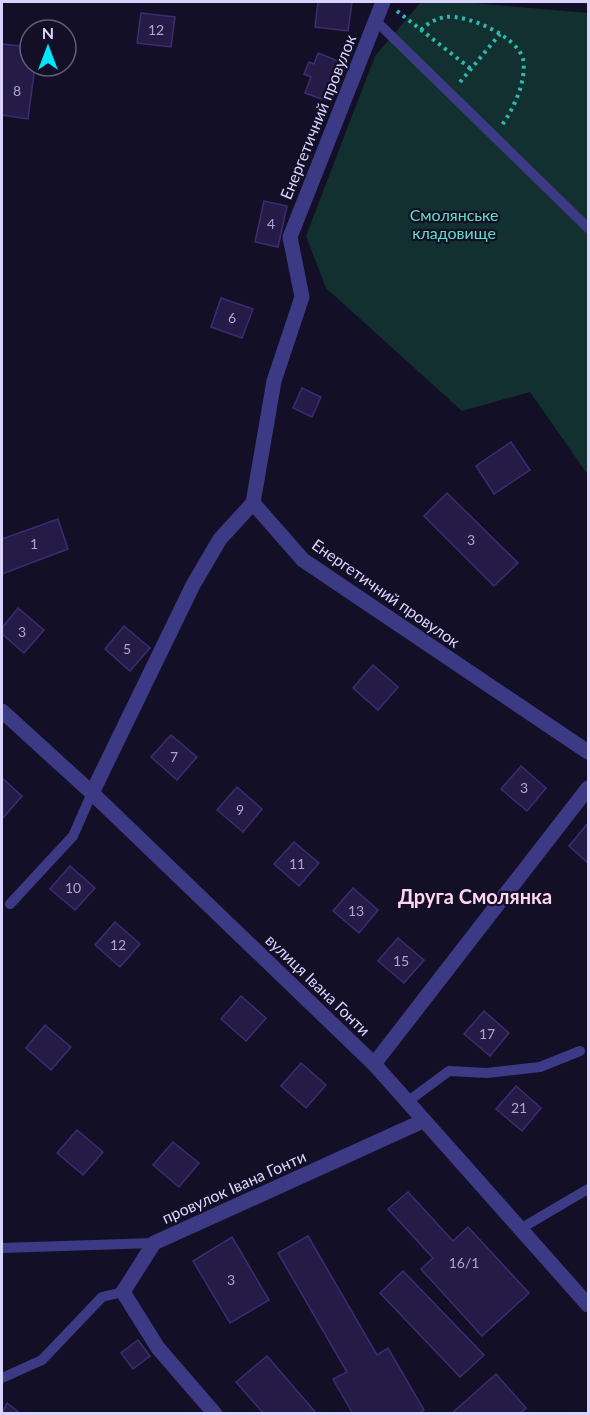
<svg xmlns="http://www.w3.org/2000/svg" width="590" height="1415" viewBox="0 0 590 1415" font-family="Lato,sans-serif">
<rect width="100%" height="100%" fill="#130f26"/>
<polygon fill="#12302f" points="421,2 462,2 588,13 588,475 530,392 462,411 326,288 306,236 375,56"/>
<g fill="#241b47" stroke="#3b2d73" stroke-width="1.5">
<polygon points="318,2 352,2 348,31 315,27"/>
<polygon points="141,13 175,17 171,47 137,43"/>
<polygon points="2,44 30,47 30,66 35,66 28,119 2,115"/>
<polygon points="318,53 343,63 328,101 305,93 311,77 304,74 309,62 314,64"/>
<polygon points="264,201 287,206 278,247 255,242"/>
<polygon points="221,298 253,309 242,338 211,327"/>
<polygon points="302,388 321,397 312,417 293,408"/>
<polygon points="511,442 530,470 494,494 476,466"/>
<polygon points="447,493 518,563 494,586 424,516"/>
<polygon points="58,519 68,549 2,574 2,539"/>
<polygon points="18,608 44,630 24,653 2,634 2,628"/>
<polygon points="124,626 150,648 130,671 105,649"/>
<polygon points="373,665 398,687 378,710 353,688"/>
<polygon points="171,735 197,757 177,780 151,757"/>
<polygon points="521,766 546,788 527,811 501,789"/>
<polygon points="2,778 22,796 2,819"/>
<polygon points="237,787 262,809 243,832 217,810"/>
<polygon points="588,823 588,863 569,846"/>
<polygon points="294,842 319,863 299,886 274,864"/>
<polygon points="70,866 95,888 75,910 50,889"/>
<polygon points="353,888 378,910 359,933 333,911"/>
<polygon points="115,922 140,944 120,967 95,945"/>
<polygon points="398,938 424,960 404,983 378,961"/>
<polygon points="241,996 266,1018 246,1041 221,1019"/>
<polygon points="484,1011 509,1033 490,1056 464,1034"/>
<polygon points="45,1025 71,1047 51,1070 26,1048"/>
<polygon points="301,1063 326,1085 306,1108 281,1086"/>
<polygon points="516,1086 541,1108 522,1131 496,1109"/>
<polygon points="77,1130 103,1152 83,1175 57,1153"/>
<polygon points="173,1142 199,1163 179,1187 153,1165"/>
<polygon points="408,1192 453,1241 468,1227 529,1293 482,1336 421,1269 433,1258 388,1209"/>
<polygon points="308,1236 377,1355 388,1348 424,1410 418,1414 353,1414 333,1379 347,1372 278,1253"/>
<polygon points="232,1237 269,1300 230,1323 193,1261"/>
<polygon points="403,1271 484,1355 460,1377 380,1293"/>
<polygon points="138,1340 150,1356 133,1369 121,1353"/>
<polygon points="267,1356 317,1414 264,1414 236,1382"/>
<polygon points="496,1374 526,1408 520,1414 451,1414"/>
<polygon points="7,1403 21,1414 2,1414"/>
</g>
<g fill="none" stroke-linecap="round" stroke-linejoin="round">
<g stroke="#2fb8b0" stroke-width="4" stroke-dasharray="3 4.5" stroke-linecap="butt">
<polyline points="397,11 471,69"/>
<path d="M421 30C428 23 435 19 445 17 467 14 517 36 523 59 527 80 514 108 502 125"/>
<polyline points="460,82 500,34"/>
</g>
<g stroke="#3d3a85" stroke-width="10">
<polyline points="376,21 588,228"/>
<polyline points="10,904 73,836 92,793"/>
<polyline points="407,1102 449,1071 487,1073 540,1067 580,1051"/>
<polyline points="520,1229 588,1189"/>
<polyline points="2,1248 154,1243"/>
<polyline points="2,1378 42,1360 102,1297 123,1292"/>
</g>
<polyline stroke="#3d3a85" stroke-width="15" points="374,1064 588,788"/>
<g stroke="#3d3a85" stroke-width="15">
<polyline points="253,503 274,381 302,297 290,237 383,2"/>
<polyline points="253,503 303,560 588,752"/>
<polyline points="92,793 193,585 220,539 253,503"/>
<polyline points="215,1414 158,1348 123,1292 154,1243 423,1121"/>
</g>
<polyline stroke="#3d3a85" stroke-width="15" points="2,711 92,793 374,1064 588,1305"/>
</g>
<g text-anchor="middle" stroke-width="4.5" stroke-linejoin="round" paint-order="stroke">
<g font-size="14" fill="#aca6d1">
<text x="156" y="35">12</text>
<text x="17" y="96">8</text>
<text x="271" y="229">4</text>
<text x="232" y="323">6</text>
<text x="471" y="545">3</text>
<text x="34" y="549">1</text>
<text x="22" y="637">3</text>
<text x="127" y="654">5</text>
<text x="174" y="762">7</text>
<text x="524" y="793">3</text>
<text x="240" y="815">9</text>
<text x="297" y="869">11</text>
<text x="73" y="893">10</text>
<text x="356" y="916">13</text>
<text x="118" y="950">12</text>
<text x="401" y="966">15</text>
<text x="487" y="1039">17</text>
<text x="519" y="1113">21</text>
<text x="464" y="1268">16/1</text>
<text x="231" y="1285">3</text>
</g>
<g font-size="16" fill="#d9d4ff" stroke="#130f26">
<text transform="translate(318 117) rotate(-68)" y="6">Енергетичний провулок</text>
<text transform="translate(386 593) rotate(35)" y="6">Енергетичний провулок</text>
<text transform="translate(318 985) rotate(44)" y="6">вулиця Івана Гонти</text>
<text transform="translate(234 1187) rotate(-24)" y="6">провулок Івана Гонти</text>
</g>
<g font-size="16" fill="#5fe0c0" stroke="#130f26">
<text x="454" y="221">Смолянське<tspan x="454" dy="18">кладовище</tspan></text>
</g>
<g font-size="20" font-weight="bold" fill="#ffd6f0" stroke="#130f26">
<text x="475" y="904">Друга Смолянка</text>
</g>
</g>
<rect width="590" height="1415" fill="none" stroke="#d9d4ff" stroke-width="6"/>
<g transform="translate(48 48)"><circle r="28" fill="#130f26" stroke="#625e7d" stroke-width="1.5"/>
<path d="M0-4.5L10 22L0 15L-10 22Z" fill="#00e5ff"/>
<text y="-9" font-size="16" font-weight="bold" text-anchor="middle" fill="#d9d4ff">N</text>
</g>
</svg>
